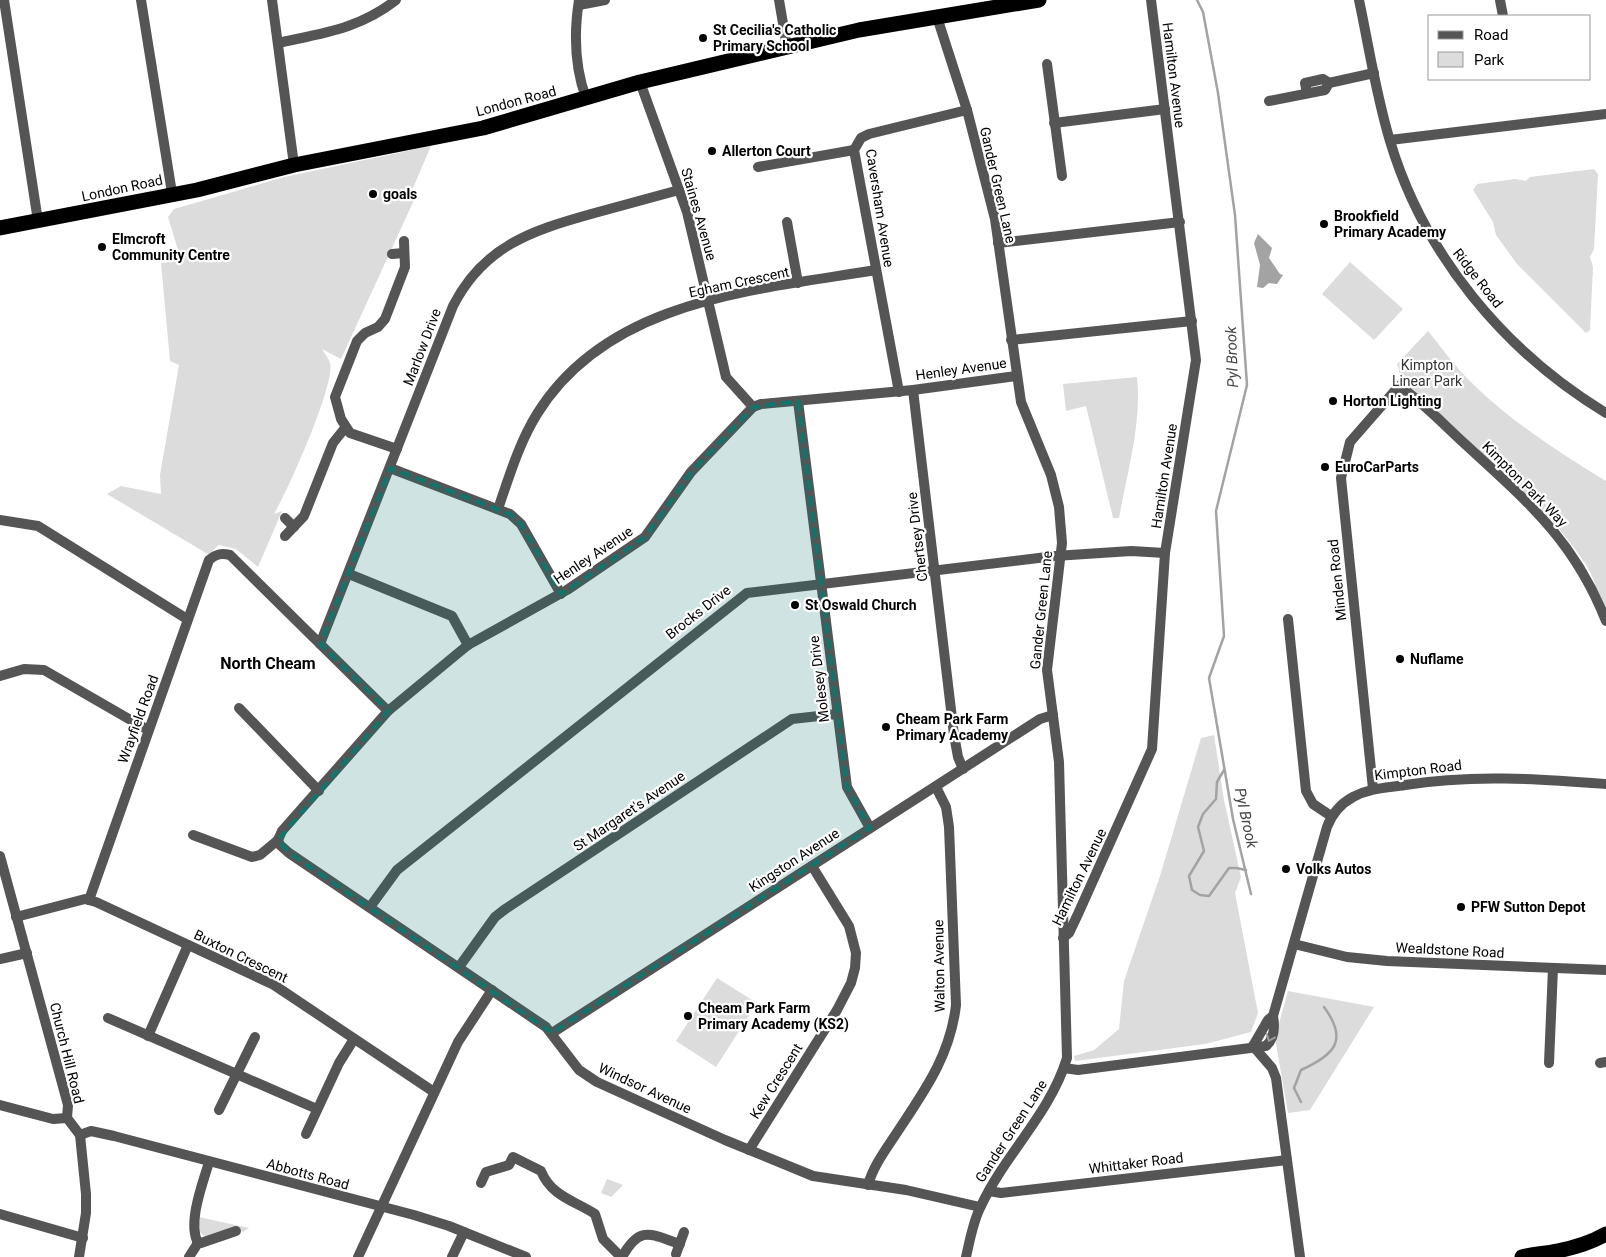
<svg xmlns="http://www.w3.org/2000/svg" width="1606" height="1257" viewBox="0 0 1606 1257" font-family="Roboto,sans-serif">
<rect width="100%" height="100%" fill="#fff"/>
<g fill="#dcdcdc">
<path d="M431 146 410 195 414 200 341 359 322 349C324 353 329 358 330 363 336 383 287 493 274 514L282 511 258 567 236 549 219 545 209 554 206 553 107 494 121 486 161 494 160 475 179 365 170 361 161 263 181 260 168 217 174 209 284 177Z"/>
<polygon points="1594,169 1598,174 1594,249 1590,257 1593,267 1590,330 1586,333 1517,264 1496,235 1493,222 1473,190 1477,184 1515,179 1526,181 1530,177"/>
<polygon points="1350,262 1403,309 1374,340 1322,294"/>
<path d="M1428 331C1440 345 1450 360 1462 373 1504 417 1555 450 1606 481V612C1599 596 1594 577 1585 563 1539 495 1465 441 1404 387L1397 364Z"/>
<path d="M1137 377C1142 423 1127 473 1119 518H1113L1086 406 1066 411 1063 384Z"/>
<polygon points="1214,735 1224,800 1241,877 1235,893 1258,1013 1251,1032 1205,1044 1075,1061 1074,1056 1094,1050 1119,1029 1124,981 1160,876 1201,738"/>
<polygon points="717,978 757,1003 716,1067 676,1041"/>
<polygon points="1288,991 1374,1007 1310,1110 1288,1113 1275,1038"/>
<polygon points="607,1179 623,1185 611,1197 601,1193"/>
<polygon points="199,1217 249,1228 243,1232 236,1227 206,1238 199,1231"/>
</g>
<polygon fill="#a3a3a3" points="1258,234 1272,248 1269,258 1280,274 1283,275 1277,284 1269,283 1263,288 1257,287 1260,265 1254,243"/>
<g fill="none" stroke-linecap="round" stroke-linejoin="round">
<g stroke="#a3a3a3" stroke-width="2.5">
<polyline points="1197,0 1203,12 1218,93 1235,215 1247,385 1216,511 1224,636 1209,678 1233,819 1251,894"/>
<polyline points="1224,770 1217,782 1216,799 1203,814 1198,827 1204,851 1189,876 1192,890 1200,895 1209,896 1229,868 1236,868 1246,870"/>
<path d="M1301 1102 1294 1088 1301 1070C1334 1055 1349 1041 1324 1007"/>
</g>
<g stroke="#555" stroke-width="10">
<polyline points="4,0 38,221"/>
<polyline points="141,0 172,193"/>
<polyline points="272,0 294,165"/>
<path d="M579 0C574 32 575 68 586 98"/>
<polyline points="779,0 787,47"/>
<path d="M1359 0C1369 47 1376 95 1390 141 1424 255 1505 352 1606 413"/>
<polyline points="1500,0 1503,16"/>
<polyline points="579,5 605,0"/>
<path d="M937 17 967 110 995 219 1021 402 1051 475 1059 507 1062 543 1047 670 1059 762 1067 1058C1050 1114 1005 1154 981 1206 973 1221 970 1240 966 1257"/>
<path d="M278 43C323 33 359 29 396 0"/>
<polyline points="1047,64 1062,176"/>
<polyline points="640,82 687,212 726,377 753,407"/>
<polyline points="1307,93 1305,83 1323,79 1329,83"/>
<polyline points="1269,101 1325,90 1329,83 1374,73"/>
<polyline points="1054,123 1165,109"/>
<polyline points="1390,140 1606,114"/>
<polyline points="758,167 854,150"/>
<polyline points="787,222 798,283"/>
<polyline points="998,243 1180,222"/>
<polyline points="392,254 404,253"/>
<polyline points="1011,340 1192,321"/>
<polyline points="913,390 954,735 958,757 963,769"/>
<polyline points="899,392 854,150 861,138 869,134 967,110"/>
<polyline points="798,401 847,787 870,828"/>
<polyline points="397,449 350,433 341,419 335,397 357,341 365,333 378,327 385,319 405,267 404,241"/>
<polyline points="390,468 510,514 521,524 561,594"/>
<path d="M498 509C509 477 519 443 537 414 608 299 756 290 876 270"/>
<polyline points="285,518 294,527"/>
<polyline points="0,520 38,526 187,619"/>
<polyline points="285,536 304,516 333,443 345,428"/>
<polyline points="349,574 452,616 468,645"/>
<polyline points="1288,619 1306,791 1313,804 1331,816"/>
<path d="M320 644 453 306C483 247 530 231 591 214 620 206 650 198 679 190"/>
<polyline points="0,676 24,669 44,670 148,730"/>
<polyline points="239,708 319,791"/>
<path d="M1373 789 1341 478 1350 442 1399 386C1423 402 1444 425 1465 444 1527 501 1574 540 1606 621"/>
<polyline points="193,835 252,857 260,855 278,840"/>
<polyline points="278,840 282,831 388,711 457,654 468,645 567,590 645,537 691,472 753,407 761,404 913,390 1016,376"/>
<polyline points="278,840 280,845 289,853 546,1027 579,1070 597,1082 725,1140 813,1176 906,1190 980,1207"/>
<polyline points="0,856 68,1105 67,1118 80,1135 86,1194 86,1213 79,1257"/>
<path d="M89 900 209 560C216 554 221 553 230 555L388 711"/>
<polyline points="370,907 397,870 747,593 1055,556 1131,551 1165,553"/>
<polyline points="16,917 85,899 96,902 274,985 434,1092"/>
<polyline points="1063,938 1069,933 1078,914 1152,749 1165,553 1196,360 1151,0"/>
<polyline points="1294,944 1347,957 1387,961 1606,970"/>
<polyline points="0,959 27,953"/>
<polyline points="459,967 495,917 504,910 792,719 837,714"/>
<polyline points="108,1018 317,1109"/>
<polyline points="552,1033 1040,719 1053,715"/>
<polyline points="148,1036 188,945"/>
<polyline points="1253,1046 1272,1068 1276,1078 1300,1257"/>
<polyline points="1253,1046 1268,1020 1273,1016"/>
<polyline points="1549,1063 1553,968"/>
<polyline points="1600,1063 1606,1062"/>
<path d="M1064 1068 1078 1070 1266 1046C1275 1038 1275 1027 1273 1016L1327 827C1332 814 1340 804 1353 797 1370 788 1387 788 1405 785 1472 774 1538 779 1606 784"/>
<polyline points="0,1105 53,1119 67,1118"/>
<polyline points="219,1110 255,1037"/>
<polyline points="306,1134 339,1063 354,1039"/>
<polyline points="80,1135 91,1131 114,1136 414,1215 449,1226 526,1257"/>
<polyline points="749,1150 837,1010 851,983 855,968 856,953 849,926 812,866"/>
<path d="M209 1162C203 1183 187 1223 198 1243H201L236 1231"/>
<path d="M481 1183 486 1172 509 1165 513 1157 541 1171C551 1196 575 1201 595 1214L603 1239 621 1257"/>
<path d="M868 1185C873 1167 884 1152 894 1137 922 1094 950 1058 956 1005L949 827 946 807 936 787"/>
<polyline points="989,1191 1001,1193 1287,1160"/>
<polyline points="0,1214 83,1238"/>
<polyline points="676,1254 684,1232"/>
<polyline points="189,1257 198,1243"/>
<polyline points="358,1257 458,1042 492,990"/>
<polyline points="452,1257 464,1232"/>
<path d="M622 1257C640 1225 650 1234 680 1244"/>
</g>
<g stroke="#000" stroke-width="15">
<polyline points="0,228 197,190 294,165 483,128 640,82 859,30 1039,0"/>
<path d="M1522 1257C1535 1253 1544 1254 1557 1251 1573 1248 1592 1242 1606 1234"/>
</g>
</g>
<defs><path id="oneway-chevron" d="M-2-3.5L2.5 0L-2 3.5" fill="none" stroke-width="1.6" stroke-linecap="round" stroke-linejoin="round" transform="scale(1.25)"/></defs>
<use stroke="#999" href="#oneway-chevron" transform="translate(1270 1038) rotate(114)"/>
<path fill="#0f766e" fill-opacity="0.2" stroke="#0f766e" stroke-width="4" stroke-dasharray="10 6" stroke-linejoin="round" d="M798 401 847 787 870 828 552 1033 289 853 278 840 388 711 320 644 390 468 510 514 521 524 561 594 645 537 691 472 753 407Z"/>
<g fill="#000" stroke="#fff" stroke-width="2">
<circle cx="703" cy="38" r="5"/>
<circle cx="712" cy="151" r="5"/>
<circle cx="373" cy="194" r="5"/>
<circle cx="1324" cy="224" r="5"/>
<circle cx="102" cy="247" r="5"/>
<circle cx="1333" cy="401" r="5"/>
<circle cx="1325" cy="467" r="5"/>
<circle cx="795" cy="605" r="5"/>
<circle cx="1400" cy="659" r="5"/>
<circle cx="886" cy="727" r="5"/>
<circle cx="1286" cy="869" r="5"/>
<circle cx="1461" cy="907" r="5"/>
<circle cx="688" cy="1016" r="5"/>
</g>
<g text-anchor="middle" stroke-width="4.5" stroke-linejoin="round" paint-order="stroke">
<g font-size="14" font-weight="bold" fill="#000" stroke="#fff" text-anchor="start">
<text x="713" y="35">St Cecilia's Catholic<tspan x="713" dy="16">Primary School</tspan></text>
<text x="722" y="156">Allerton Court</text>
<text x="383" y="199">goals</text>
<text x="1334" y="221">Brookfield<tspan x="1334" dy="16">Primary Academy</tspan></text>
<text x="112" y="244">Elmcroft<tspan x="112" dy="16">Community Centre</tspan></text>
<text x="1343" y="406">Horton Lighting</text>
<text x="1335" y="472">EuroCarParts</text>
<text x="805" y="610">St Oswald Church</text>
<text x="1410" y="664">Nuflame</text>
<text x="896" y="724">Cheam Park Farm<tspan x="896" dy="16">Primary Academy</tspan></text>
<text x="1296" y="874">Volks Autos</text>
<text x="1471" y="912">PFW Sutton Depot</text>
<text x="698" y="1013">Cheam Park Farm<tspan x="698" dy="16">Primary Academy (KS2)</tspan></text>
</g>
<g font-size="14" fill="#000" stroke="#fff">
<text transform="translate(1174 75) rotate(83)" y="5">Hamilton Avenue</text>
<text transform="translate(516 101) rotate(-15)" y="5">London Road</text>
<text transform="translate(998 185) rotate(77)" y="5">Gander Green Lane</text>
<text transform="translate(122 188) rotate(-12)" y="5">London Road</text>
<text transform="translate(880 208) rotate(81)" y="5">Caversham Avenue</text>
<text transform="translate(699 214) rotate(74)" y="5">Staines Avenue</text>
<text transform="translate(1478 278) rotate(52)" y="5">Ridge Road</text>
<text transform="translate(739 282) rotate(-12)" y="5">Egham Crescent</text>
<text transform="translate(422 347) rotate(-69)" y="5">Marlow Drive</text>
<text transform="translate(961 369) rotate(-8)" y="5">Henley Avenue</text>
<text transform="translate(1164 476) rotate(-81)" y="5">Hamilton Avenue</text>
<text transform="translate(1525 484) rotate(45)" y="5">Kimpton Park Way</text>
<text transform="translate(917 537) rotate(-97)" y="5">Chertsey Drive</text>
<text transform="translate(593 555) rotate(-34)" y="5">Henley Avenue</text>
<text transform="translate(1337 580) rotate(-96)" y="5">Minden Road</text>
<text transform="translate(1041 610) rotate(-84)" y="5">Gander Green Lane</text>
<text transform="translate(698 612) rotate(-38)" y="5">Brocks Drive</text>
<text transform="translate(819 679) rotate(-97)" y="5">Molesey Drive</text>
<text transform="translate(138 719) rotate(-70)" y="5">Wrayfield Road</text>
<text transform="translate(1418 770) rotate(-7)" y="5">Kimpton Road</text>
<text transform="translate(629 811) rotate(-34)" y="5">St Margaret's Avenue</text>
<text transform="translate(794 860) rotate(-33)" y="5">Kingston Avenue</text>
<text transform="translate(1079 877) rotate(-64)" y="5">Hamilton Avenue</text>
<text transform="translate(1450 950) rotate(3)" y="5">Wealdstone Road</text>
<text transform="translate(241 956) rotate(26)" y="5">Buxton Crescent</text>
<text transform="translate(939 966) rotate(-91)" y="5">Walton Avenue</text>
<text transform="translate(67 1053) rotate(76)" y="5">Church Hill Road</text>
<text transform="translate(776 1081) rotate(-58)" y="5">Kew Crescent</text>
<text transform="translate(645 1088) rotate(25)" y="5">Windsor Avenue</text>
<text transform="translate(1011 1131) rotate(-57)" y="5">Gander Green Lane</text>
<text transform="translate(1136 1163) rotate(-7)" y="5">Whittaker Road</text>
<text transform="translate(308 1174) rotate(15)" y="5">Abbotts Road</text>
</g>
<g font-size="14" fill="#333" stroke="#fff">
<text x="1427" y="370">Kimpton<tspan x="1427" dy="16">Linear Park</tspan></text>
</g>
<g font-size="15" font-style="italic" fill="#444" stroke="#fff">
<text transform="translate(1232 357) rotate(-92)" y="5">Pyl Brook</text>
<text transform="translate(1246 818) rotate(78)" y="5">Pyl Brook</text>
</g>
<g font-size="16" font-weight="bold" fill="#000" stroke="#fff">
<text x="268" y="669">North Cheam</text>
</g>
</g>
<rect x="1428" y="15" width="162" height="65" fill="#ffffff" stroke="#999999"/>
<rect x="1438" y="31" width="25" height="8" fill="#555555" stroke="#999999"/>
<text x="1474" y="40" font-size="15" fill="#000000">Road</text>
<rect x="1438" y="52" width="25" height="15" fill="#dcdcdc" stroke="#999999"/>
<text x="1474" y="65" font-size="15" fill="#000000">Park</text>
</svg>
